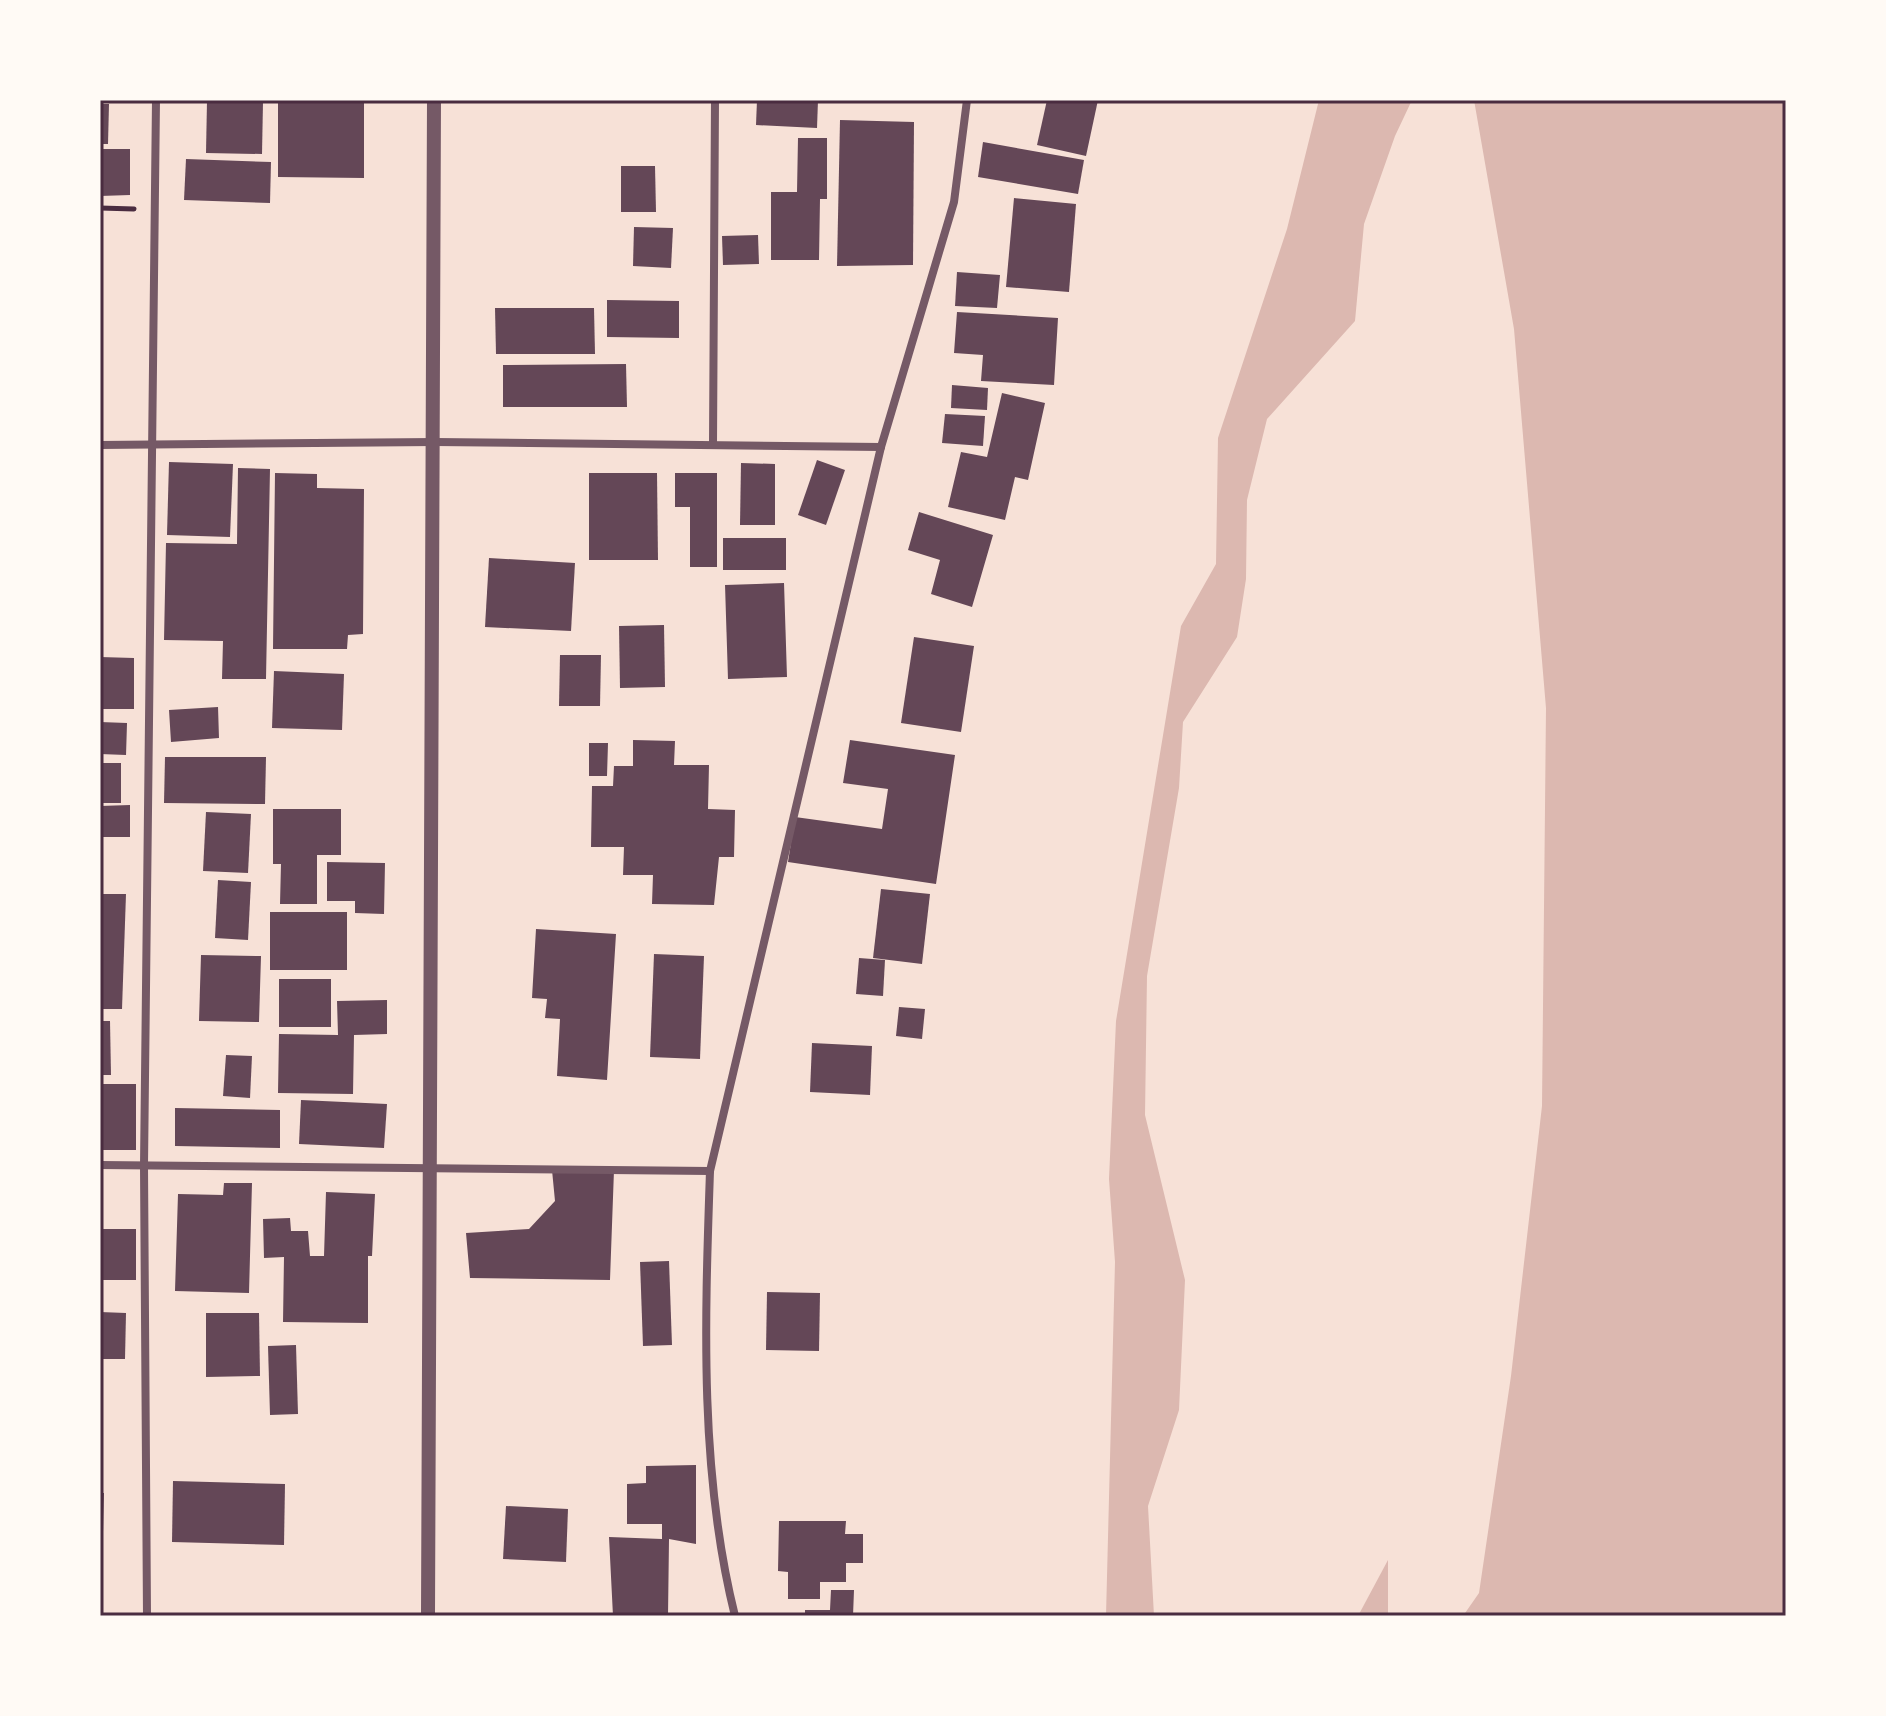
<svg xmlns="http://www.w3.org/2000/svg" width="1886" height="1716" viewBox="0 0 1886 1716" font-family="'Source Sans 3',sans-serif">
<rect width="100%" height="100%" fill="#f7e1d7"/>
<g fill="#dcb8b0">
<polygon points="1319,100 1412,100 1395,136 1364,224 1355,321 1267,419 1247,500 1246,579 1237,637 1183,722 1179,788 1147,976 1145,1115 1185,1280 1179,1410 1148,1506 1154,1616 1106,1616 1115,1262 1109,1179 1116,1021 1181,626 1216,564 1218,438 1287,229"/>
<polygon points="1474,100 1786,100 1786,1616 1463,1616 1479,1593 1511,1376 1542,1106 1546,708 1514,329"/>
<polygon points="1388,1560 1388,1616 1358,1616"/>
</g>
<g fill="#644757">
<polygon points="278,100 364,100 364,178 278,177"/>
<polygon points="757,100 818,100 817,128 756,125"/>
<polygon points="1047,100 1098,100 1086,156 1037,145"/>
<polygon points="207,101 263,102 262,154 206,153"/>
<polygon points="100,104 109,104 108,144 100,144"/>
<polygon points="840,120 914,122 913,265 837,266"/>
<polygon points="798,138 827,138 827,199 820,199 819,260 771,260 771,192 797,192"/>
<polygon points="983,142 1084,160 1078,194 978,177"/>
<polygon points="100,149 130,149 130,195 100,196"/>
<polygon points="186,159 271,162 270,203 184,200"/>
<polygon points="621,166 655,166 656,212 621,212"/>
<polygon points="1014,198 1076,204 1069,292 1006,287"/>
<polygon points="634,227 673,228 671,268 633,266"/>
<polygon points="758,235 759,264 723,265 722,236"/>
<polygon points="957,272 1000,275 997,308 955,306"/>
<polygon points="607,300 679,301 679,338 607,337"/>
<polygon points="495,308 594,308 595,354 496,354"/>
<polygon points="957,312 1058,318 1054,385 981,381 983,355 954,353"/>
<polygon points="626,364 627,407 503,407 503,365"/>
<polygon points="952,385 988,388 987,410 951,408"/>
<polygon points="1002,393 1045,403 1028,480 1015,477 1005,520 948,507 961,452 987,457"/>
<polygon points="945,414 985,416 983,446 942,443"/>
<polygon points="817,460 845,470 826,525 798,515"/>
<polygon points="169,462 233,464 230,537 167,535"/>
<polygon points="741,463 775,464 775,525 740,525"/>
<polygon points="238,468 270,469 266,679 222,679 223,641 164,640 166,543 237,544"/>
<polygon points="275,473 317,474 317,488 364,489 363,634 348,635 347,649 273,649"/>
<polygon points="589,473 657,473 658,560 589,560"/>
<polygon points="675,473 717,473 717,567 690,567 690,507 675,507"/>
<polygon points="919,512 993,535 972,607 931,594 940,560 908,550"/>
<rect x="723" y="538" width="63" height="32"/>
<polygon points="489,558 575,563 571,631 485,627"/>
<polygon points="784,583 787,677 728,679 725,585"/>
<polygon points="664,625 665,687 620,688 619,626"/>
<polygon points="914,637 974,646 961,732 901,723"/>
<polygon points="560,655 601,655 600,706 559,706"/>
<polygon points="100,657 134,658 134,709 100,709"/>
<polygon points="274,671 344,674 342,730 272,728"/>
<polygon points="218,707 219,738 171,742 169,710"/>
<polygon points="100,722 127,723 126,755 100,754"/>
<polygon points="633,740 675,741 674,765 709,765 708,809 735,810 734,857 719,857 714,905 652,904 653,875 623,875 624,847 591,847 592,786 613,786 614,766 633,766"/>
<polygon points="850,740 955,755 936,884 788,862 795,817 882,829 888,789 843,783"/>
<polygon points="589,743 608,743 607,776 589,776"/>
<polygon points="165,757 266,757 265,804 164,803"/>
<rect x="100" y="763" width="21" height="40"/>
<polygon points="130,805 130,837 100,837 100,806"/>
<polygon points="273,809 341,809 341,855 317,855 317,904 280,904 281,864 273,864"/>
<polygon points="206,812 251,814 248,873 203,871"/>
<polygon points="327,862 385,863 384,914 355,913 355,901 327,901"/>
<polygon points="218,880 251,882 248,940 215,938"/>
<polygon points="881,889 930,894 922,964 873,958"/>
<polygon points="100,894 126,894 122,1009 100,1009"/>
<rect x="270" y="912" width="77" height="58"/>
<polygon points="536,929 616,934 607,1080 557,1076 560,1019 545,1018 547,999 532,998"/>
<polygon points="654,954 704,956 700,1059 650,1057"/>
<polygon points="201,955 261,956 259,1022 199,1021"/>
<polygon points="859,958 885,960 883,996 856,994"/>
<rect x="279" y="979" width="52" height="48"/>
<polygon points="387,1000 387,1034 354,1035 353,1094 278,1093 279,1034 338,1035 337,1001"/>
<polygon points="899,1007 925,1009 922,1039 896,1036"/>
<polygon points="100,1021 110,1021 111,1075 100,1075"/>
<polygon points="812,1043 872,1046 870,1095 810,1092"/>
<polygon points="226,1055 252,1056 250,1098 223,1096"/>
<rect x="100" y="1084" width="36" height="66"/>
<polygon points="301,1100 387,1104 384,1148 299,1144"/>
<polygon points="175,1108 280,1110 280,1148 175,1146"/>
<polygon points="552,1170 614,1170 610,1280 470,1278 466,1233 529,1229 555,1201"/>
<polygon points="224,1183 252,1183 249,1293 175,1291 178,1194 223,1195"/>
<polygon points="326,1192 375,1194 372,1256 368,1256 368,1323 283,1322 284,1257 264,1258 263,1219 290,1218 291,1231 308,1231 310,1256 324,1256"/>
<rect x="100" y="1229" width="36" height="51"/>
<polygon points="669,1261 672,1345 643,1346 640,1262"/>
<polygon points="767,1292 820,1293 819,1351 766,1350"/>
<polygon points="100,1312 126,1313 125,1359 100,1359"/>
<polygon points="206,1313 259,1313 260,1376 206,1377"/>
<polygon points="296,1345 298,1414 270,1415 268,1346"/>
<polygon points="696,1465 696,1544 669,1539 668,1616 613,1616 609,1537 662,1539 662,1524 627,1524 627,1484 646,1483 646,1466"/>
<polygon points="173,1481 285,1484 284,1545 172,1542"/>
<polygon points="100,1493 104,1493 103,1532 100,1532"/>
<polygon points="506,1506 568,1509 566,1562 503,1559"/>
<polygon points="779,1521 846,1521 845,1534 863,1534 863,1563 846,1563 846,1582 820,1582 820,1599 788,1599 788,1572 778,1571"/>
<polygon points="831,1590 854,1590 853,1616 805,1616 805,1610 830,1610"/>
</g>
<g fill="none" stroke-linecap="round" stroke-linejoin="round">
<polyline stroke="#4a2c40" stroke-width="5" points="100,208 134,209"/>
<g stroke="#755966" stroke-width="8">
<polyline points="713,444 715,100"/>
<polyline points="100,445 435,442 881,447"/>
<polyline points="100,1165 710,1171"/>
<polyline points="147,1616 144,1166 156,100"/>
<path d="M735 1616C699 1472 705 1318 710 1171L881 447 954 202 967 100"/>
</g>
<polyline stroke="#755966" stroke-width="14" points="428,1616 434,100"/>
</g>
<rect width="1886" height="1716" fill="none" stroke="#fffaf5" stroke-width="204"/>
<rect x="102" y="102" width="1682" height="1512" fill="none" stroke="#4a2c40" stroke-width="3"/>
</svg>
